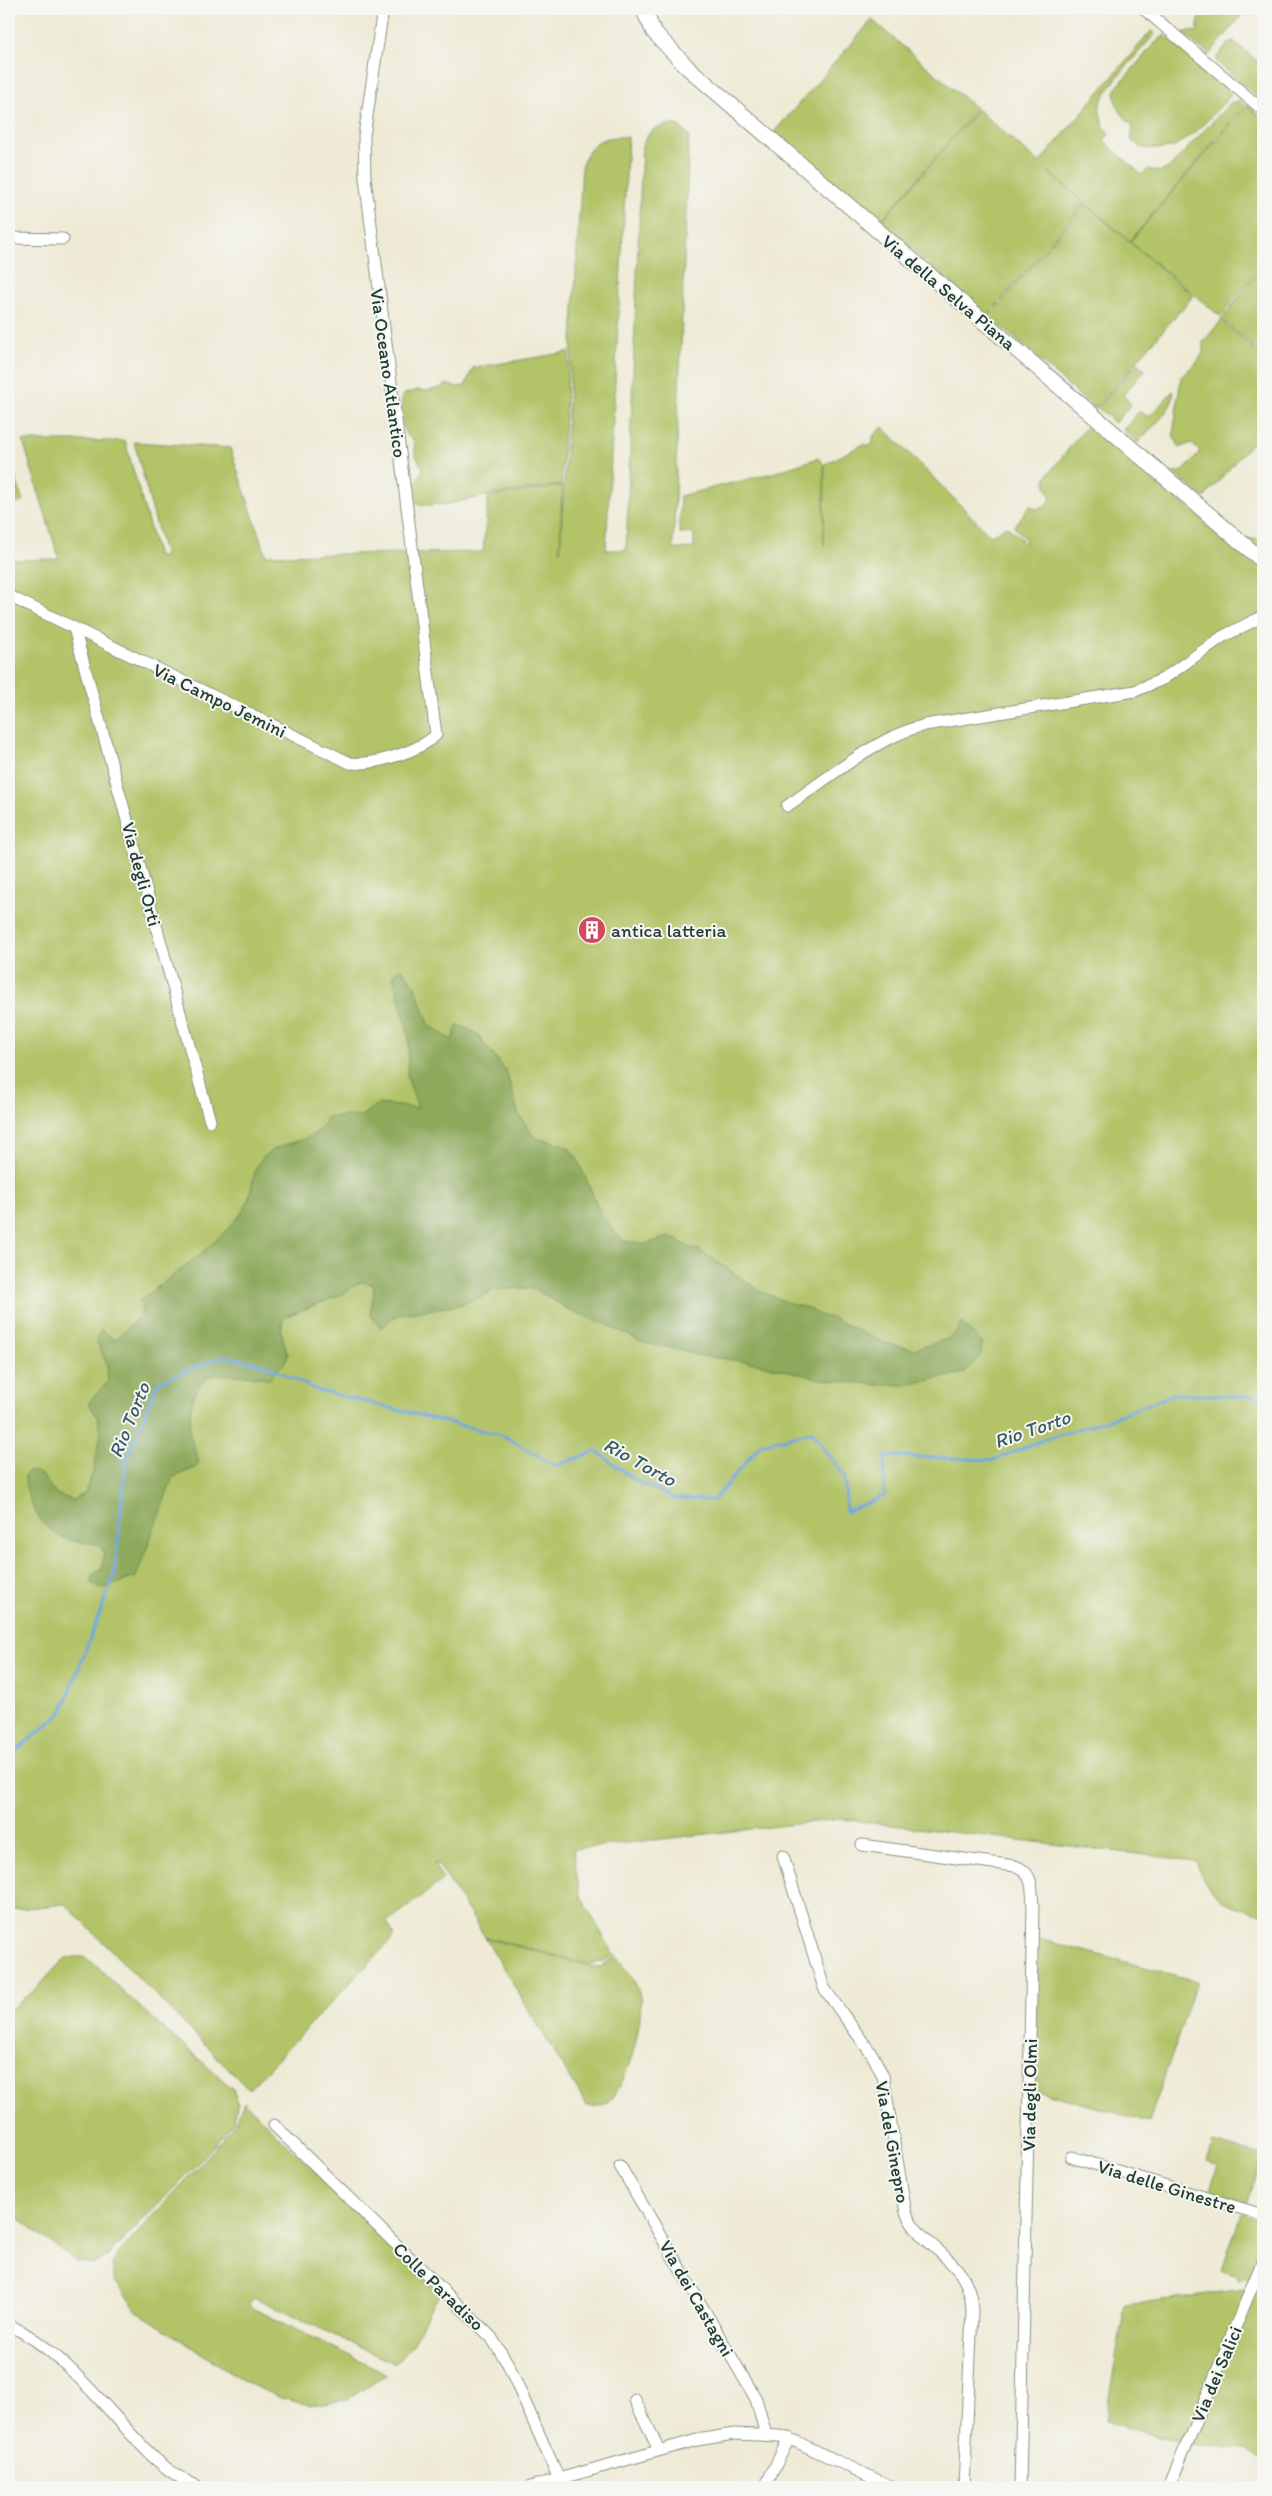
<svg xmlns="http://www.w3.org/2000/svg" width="1272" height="2496" viewBox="0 0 1272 2496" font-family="Itim,sans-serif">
<rect width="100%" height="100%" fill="#f6f6f2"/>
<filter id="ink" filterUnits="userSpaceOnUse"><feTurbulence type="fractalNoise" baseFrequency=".02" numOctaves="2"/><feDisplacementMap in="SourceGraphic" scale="10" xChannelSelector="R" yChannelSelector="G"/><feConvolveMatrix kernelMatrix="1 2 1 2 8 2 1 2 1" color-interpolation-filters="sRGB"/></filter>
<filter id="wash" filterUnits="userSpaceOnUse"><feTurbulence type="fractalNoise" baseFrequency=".0096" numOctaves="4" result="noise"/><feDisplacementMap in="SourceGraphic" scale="20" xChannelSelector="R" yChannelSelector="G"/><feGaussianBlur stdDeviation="1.12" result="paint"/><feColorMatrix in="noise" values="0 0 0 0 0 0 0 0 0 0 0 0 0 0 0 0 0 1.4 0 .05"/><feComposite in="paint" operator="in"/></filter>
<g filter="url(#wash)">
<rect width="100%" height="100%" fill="#eeead5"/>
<g fill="#b2c367" stroke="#68804e">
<polygon points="1190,9 1247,9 1209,55 1183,33 1190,31 1197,32 1200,13 1192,14"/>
<polygon points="872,20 977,109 879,223 774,132"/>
<path d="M1152 30 1155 34C1142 49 1105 88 1100 105 1098 113 1104 129 1109 134L1104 141 1142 175 1148 169 1160 172 1170 167 1231 102 1236 103 1239 99 1245 105 1130 241 1047 171 1084 203 988 315 880 223 978 110 1039 163Z"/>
<path d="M1165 35 1230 92V96L1198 130 1174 147 1162 149 1142 148 1131 140 1133 126C1123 118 1111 101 1116 88L1155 43Z"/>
<polygon points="1232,40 1257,61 1263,56 1263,102 1217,62 1217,57"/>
<polygon points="1247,105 1263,119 1263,265 1220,316 1130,242"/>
<path d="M667 125H678L689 135 673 549 694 548V534L679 533 680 496 773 473 818 458 824 464V546L825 464 864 444 869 446 873 443V436L883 427 991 536 1006 526 1021 538 1022 543H1026L1024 537 1014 527 1030 505 1036 509 1045 506 1051 499 1046 486V477L1087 426 1228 540 1263 539V1914C1227 1905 1209 1900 1196 1861L841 1819 573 1849 580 1895 614 1955 603 1962 588 1964 485 1937 438 1864H434L443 1880 387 1922 395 1936 249 2089 65 1904 9 1910V560L59 559 23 441H125L158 557H165L134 442 230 448 266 555 483 552 488 497 562 486 560 551 582 165C591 141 602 136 628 137L606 550H626L642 147C648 131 652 129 667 125Z"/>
<polygon points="1085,204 1193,296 1095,409 989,316"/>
<polygon points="1263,267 1263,355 1221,319"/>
<polygon points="1221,321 1263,357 1263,430 1204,498 1173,473 1183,471 1200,452 1191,443 1180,448 1173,435 1181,377 1198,361 1203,353 1203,342"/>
<polygon points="569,352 561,485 490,495 449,504 421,505 413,500 412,490 423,469 415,454 414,440 406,435 400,414 403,395 416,390 427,391 440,388 447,384 455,387 465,386 473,368"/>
<polygon points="1137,363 1145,370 1123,395 1131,404 1115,423 1098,408"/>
<path d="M1173 391C1176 410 1148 429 1138 443L1123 430 1139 411 1147 416H1150Z"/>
<polygon points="9,457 23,501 9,507"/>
<path d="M485 1938 591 1966 601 1967 616 1956C624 1967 635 1980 639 1992 646 2016 628 2085 609 2101 603 2106 595 2107 587 2106Z"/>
<polygon points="1035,1938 1197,1981 1149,2122 1031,2089"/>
<polygon points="74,1957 83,1957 92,1962 143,2010 233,2089 238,2102 234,2121 208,2153 108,2256 94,2264 77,2262 9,2211 9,2011 36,1989 63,1960"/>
<path d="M244 2102 441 2295C429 2306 426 2318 419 2332 414 2344 404 2355 395 2364L254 2297 249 2303 250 2307 388 2374 348 2399 325 2404 309 2405 281 2398 247 2383 138 2312 114 2280 112 2264 119 2253 209 2155 236 2122Z"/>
<polygon points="1213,2143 1262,2156 1246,2204 1209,2192 1218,2165 1207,2161"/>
<polygon points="1241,2214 1263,2220 1263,2250 1252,2277 1238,2279 1238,2275 1222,2270"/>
<polygon points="1263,2277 1263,2462 1246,2449 1179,2443 1105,2421 1125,2305 1259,2287"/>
</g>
<path fill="#8da95c" stroke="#567348" d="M402 968 414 985 430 1026 452 1040 458 1025 476 1033 506 1071 519 1115 535 1138 560 1143 569 1148 577 1158 602 1216 623 1241 646 1244 668 1237 678 1240 686 1246 701 1251 762 1292 795 1305 808 1308 819 1315 832 1318 884 1343 914 1349 947 1339 956 1333 962 1323 981 1342V1352L978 1359 964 1373 905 1385H879L821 1379 756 1363 695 1355 683 1350 644 1343 606 1324 571 1311 537 1290 529 1288 494 1290 478 1298 455 1306 400 1314 393 1317 382 1328C360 1310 377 1307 373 1285L365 1282 358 1283 343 1294 284 1317 281 1331 288 1355 284 1363 269 1379C257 1375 248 1376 235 1375 226 1375 217 1373 209 1377 190 1388 188 1418 191 1437 193 1446 197 1454 199 1463L195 1468 173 1477 136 1577 101 1589 91 1583 92 1575 102 1569 104 1553 100 1545C90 1542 82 1543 72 1541 43 1534 25 1502 25 1475L29 1471C46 1471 46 1485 57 1494 61 1497 68 1498 73 1500L85 1493 93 1472 101 1433 97 1416 88 1403 108 1381 107 1364 96 1340 101 1330 115 1340 142 1314 140 1300C165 1282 237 1230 247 1203 253 1189 252 1167 264 1156 279 1143 300 1143 316 1133 321 1130 324 1122 327 1117L361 1116 378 1104 418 1108 407 1077 409 1036 393 974Z"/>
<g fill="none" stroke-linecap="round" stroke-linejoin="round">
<polyline stroke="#70a6de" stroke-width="3" points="9,1757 62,1712 114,1576 126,1461 158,1382 225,1356 265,1365 317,1390 504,1436 556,1466 596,1451 638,1482 677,1499 714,1500 761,1444 812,1432 845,1477 846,1512 884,1496 885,1456 994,1460 1043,1440 1107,1420 1174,1394 1263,1397"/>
</g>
</g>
<g filter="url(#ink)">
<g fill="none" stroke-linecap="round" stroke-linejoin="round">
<defs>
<g id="street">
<polyline points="1144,9 1263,110"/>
<polyline points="9,238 63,239"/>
<path d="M9 596 350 763C373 766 419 751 436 735L365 178 364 136 383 9"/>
<polyline points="74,628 210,1121"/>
<path d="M787 806C829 778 876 737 925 725L1135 691 1163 679 1222 637 1263 616"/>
<path d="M862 1845 1015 1866C1034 1871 1032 1892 1033 1908L1020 2487"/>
<path d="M783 1856 824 1988 873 2056 883 2076 906 2213C925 2253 972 2259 972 2312L964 2487"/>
<polyline points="274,2125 491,2337 508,2364 559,2479"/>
<polyline points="1071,2157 1263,2215"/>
<polyline points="620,2166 756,2399 766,2435"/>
<path d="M9 2325C54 2346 90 2389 123 2425 146 2451 167 2474 199 2487"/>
<polyline points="635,2400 659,2450"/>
<polyline points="530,2487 697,2440 734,2434 780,2436 797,2442 892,2487"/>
<polyline points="765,2487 789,2438"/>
<polyline points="1169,2487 1263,2260"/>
</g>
<polyline id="secondary" points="643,9 654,32 687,67 1263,561"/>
</defs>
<use href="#street" stroke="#869484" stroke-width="13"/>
<use href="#secondary" stroke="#869484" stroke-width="17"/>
<use href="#street" stroke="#fff" stroke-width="11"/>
<use href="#secondary" stroke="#fff" stroke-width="15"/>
</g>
</g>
<defs>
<symbol id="building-disc" viewBox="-11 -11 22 22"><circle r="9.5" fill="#d1495b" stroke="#f6f6f2"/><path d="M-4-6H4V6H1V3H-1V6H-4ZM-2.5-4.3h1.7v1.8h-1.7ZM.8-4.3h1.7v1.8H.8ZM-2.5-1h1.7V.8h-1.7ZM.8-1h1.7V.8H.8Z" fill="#fff"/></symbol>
</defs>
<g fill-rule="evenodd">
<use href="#building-disc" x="576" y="914" width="32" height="32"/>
</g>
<g text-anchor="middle" stroke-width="4" stroke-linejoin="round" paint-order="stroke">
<g font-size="19" fill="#1f3d34" stroke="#f6f6f2">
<text transform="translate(949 292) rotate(40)" y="7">Via della Selva Piana</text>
<text transform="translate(389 373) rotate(82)" y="7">Via Oceano Atlantico</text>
<text transform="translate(220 700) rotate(26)" y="7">Via Campo Jemini</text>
<text transform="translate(142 874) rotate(75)" y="7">Via degli Orti</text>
<text transform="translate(1029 2095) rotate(-89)" y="7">Via degli Olmi</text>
<text transform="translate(893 2142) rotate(80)" y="7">Via del Ginepro</text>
<text transform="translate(1167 2186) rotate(17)" y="7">Via delle Ginestre</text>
<text transform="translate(439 2286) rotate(44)" y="7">Colle Paradiso</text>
<text transform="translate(697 2298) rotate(60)" y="7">Via dei Castagni</text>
<text transform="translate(1216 2374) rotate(-67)" y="7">Via dei Salici</text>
</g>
<g font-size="19" fill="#1f3d34" stroke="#f6f6f2" text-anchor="start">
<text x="611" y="937">antica latteria</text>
</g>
<g font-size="20" font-style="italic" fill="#375c67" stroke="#f6f6f2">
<text transform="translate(129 1420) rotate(-68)" y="7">Rio Torto</text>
<text transform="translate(1032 1429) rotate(-19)" y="7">Rio Torto</text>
<text transform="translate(640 1462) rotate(29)" y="7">Rio Torto</text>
</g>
</g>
<rect width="1272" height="2496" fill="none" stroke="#f6f6f2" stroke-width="30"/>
</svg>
